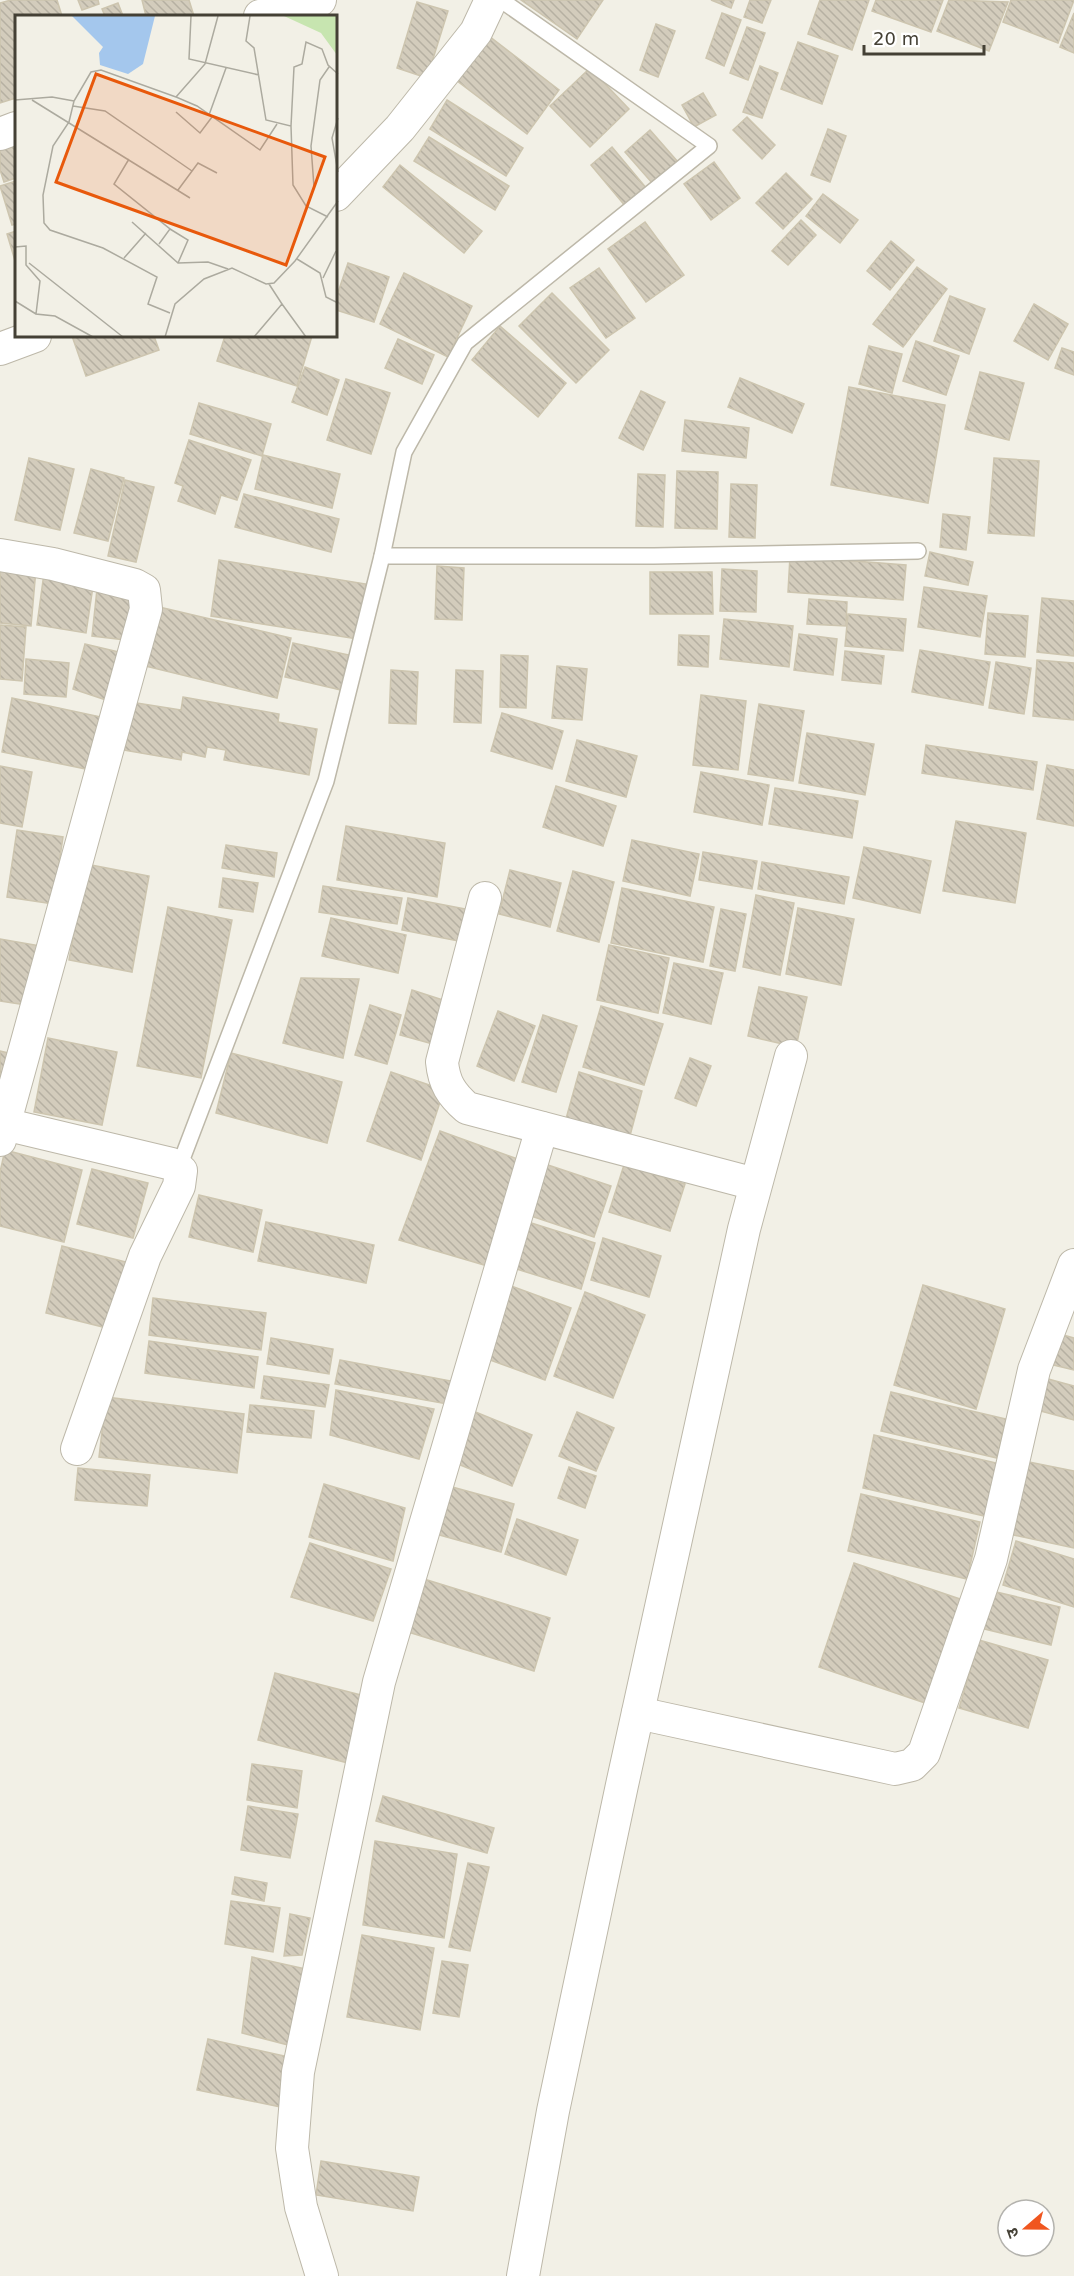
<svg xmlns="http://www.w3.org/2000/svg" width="1074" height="2276" viewBox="0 0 1074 2276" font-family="'DejaVu Sans','Noto Sans Devanagari',sans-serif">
<defs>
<pattern id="building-back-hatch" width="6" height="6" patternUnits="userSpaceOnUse" patternTransform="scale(1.5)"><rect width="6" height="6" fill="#d3ccbc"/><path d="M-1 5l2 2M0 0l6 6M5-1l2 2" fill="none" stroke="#b6b0a2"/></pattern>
</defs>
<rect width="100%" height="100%" fill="#f2f0e6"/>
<g fill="url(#building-back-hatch)" stroke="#cdc5af" stroke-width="1.5">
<polygon points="11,0 57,0 62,16 16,16 16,98 0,103 0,3"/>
<polygon points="78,0 98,0 99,4 82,10"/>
<polygon points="142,0 189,0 194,16 146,16"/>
<polygon points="521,0 603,0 577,39"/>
<polygon points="711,0 734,0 731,8"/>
<polygon points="750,0 771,0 762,23 744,17"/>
<polygon points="820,0 869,0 852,50 808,34"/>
<polygon points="876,0 943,0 931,32 872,11"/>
<polygon points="949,0 1008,2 989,51 937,31"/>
<polygon points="1011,0 1074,0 1058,43 1003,22"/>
<polygon points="417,2 448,11 427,78 397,68"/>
<polygon points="118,3 123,16 105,16 102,9"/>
<polygon points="722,13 741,20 724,66 706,58"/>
<polygon points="1074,13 1074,53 1060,47"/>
<polygon points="656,24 675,31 658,77 640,70"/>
<polygon points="747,27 765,33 748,80 730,73"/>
<polygon points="489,36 559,90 527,134 456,80"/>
<polygon points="798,42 838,56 822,104 781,89"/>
<polygon points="760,66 778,73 762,118 743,112"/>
<polygon points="590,68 629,109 590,147 550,106"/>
<polygon points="703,93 716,115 694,127 682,105"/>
<polygon points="447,100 523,148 506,176 430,129"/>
<polygon points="747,117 775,145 762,159 733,130"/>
<polygon points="828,129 846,136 830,182 811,175"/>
<polygon points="650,130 678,162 653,184 625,152"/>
<polygon points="16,132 16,178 4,182 0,170 0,137"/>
<polygon points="429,137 509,186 495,210 414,161"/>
<polygon points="612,147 647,189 626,207 591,165"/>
<polygon points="714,162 740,198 711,220 684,184"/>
<polygon points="400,165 482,231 464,253 383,187"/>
<polygon points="786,173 812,199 783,229 756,203"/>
<polygon points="16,181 16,224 12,225 0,186"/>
<polygon points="823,194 858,220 840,243 806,216"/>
<polygon points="801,220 816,235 788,265 772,251"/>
<polygon points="645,222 684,275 646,302 608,249"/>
<polygon points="16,231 16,264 7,234"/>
<polygon points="891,241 914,260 890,290 867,271"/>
<polygon points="348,263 389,277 374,322 336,310 336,298"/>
<polygon points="917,267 947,289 903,347 873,324"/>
<polygon points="599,268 635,318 606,338 570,288"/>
<polygon points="404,273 472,306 448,357 380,324"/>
<polygon points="552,293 609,350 576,383 519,326"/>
<polygon points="950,296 985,309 969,354 934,341"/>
<polygon points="1034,304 1068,324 1048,360 1014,341"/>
<polygon points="500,326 566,383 538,417 472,360"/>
<polygon points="72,336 154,336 159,350 86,376"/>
<polygon points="225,336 312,336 297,386 217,361"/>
<polygon points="398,339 434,355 422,384 385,368"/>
<polygon points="916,341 959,356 946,395 903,381"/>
<polygon points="869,346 902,354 892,393 859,384"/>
<polygon points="1062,348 1074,352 1074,375 1055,368"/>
<polygon points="305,367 339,380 327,415 292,402"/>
<polygon points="980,372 1024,383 1009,440 965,429"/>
<polygon points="740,378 804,404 792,433 728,407"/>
<polygon points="346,379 390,393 371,454 327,440"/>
<polygon points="849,387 945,405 928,503 831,485"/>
<polygon points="641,391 665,402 643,450 619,438"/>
<polygon points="199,403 271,424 262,456 190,434"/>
<polygon points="685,420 749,428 746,458 682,451"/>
<polygon points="189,440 251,460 237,500 221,495 215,514 178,501 183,486 175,483"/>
<polygon points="263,455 340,474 332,508 255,489"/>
<polygon points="29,458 74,469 60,530 15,520"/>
<polygon points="994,458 1039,461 1034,536 988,533"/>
<polygon points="91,469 124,478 108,541 74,533"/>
<polygon points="677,471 718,472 717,529 675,528"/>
<polygon points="638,474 665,475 663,527 636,526"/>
<polygon points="125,480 154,487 136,562 108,556"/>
<polygon points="731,484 757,485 755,538 729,537"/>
<polygon points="244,494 339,519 331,552 235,527"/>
<polygon points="943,514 970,517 966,550 940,547"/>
<polygon points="930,552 973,562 968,585 925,576"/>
<polygon points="790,556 906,565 903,600 788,592"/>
<polygon points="219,560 366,584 357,639 211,616"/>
<polygon points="0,562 36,569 31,626 0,623"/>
<polygon points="437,566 464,568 462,620 435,619"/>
<polygon points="722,569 757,571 756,612 720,611"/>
<polygon points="650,572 712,572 713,614 650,614"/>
<polygon points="44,573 94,580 86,633 37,625"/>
<polygon points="924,587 987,596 980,637 918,627"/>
<polygon points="97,589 132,593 125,640 92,636"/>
<polygon points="1042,598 1074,601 1074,656 1037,652"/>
<polygon points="809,599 847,602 846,626 807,624"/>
<polygon points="155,606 291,638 277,698 141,665"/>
<polygon points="988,613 1028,616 1025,657 985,654"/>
<polygon points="848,614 906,619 903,651 845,646"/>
<polygon points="724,619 793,626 789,667 720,659"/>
<polygon points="0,625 26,627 22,681 0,679"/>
<polygon points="799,634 837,639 833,675 794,670"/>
<polygon points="679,635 709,636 708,667 678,665"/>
<polygon points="293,643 349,655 341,690 285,677"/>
<polygon points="85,644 119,652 106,700 73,689"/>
<polygon points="920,650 990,662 983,705 912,692"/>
<polygon points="845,651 884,656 881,684 842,680"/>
<polygon points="501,655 528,656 526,708 500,707"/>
<polygon points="26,659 69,663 66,697 24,694"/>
<polygon points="1037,660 1074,663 1074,720 1033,716"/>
<polygon points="996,662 1031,668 1024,714 989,708"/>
<polygon points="557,666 587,669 582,720 552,718"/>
<polygon points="391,670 418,672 416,724 389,723"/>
<polygon points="456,670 483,671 481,723 454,722"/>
<polygon points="701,695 746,701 738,770 693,765"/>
<polygon points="183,697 279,714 278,722 317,729 309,775 224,760 226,750 207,747 205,757 182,752 181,760 123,750 131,702 181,710"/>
<polygon points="12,698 101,717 91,770 2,752"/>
<polygon points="759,704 804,711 793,781 748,774"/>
<polygon points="502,713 563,731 552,769 491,751"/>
<polygon points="807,733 874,744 865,795 799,783"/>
<polygon points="577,740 637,756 626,797 566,781"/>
<polygon points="926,745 1037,762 1033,790 922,773"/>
<polygon points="1047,765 1074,770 1074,826 1037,819"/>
<polygon points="0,766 32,772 22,827 0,823"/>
<polygon points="701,772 769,785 762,825 694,812"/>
<polygon points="556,786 616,806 603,846 543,827"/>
<polygon points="775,788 858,801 852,838 769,824"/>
<polygon points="956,821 1026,833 1015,903 943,891"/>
<polygon points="346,826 445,843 437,897 337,880"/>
<polygon points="17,830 63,837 53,904 7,897"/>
<polygon points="632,840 699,854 690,896 623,881"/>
<polygon points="226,845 277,853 274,877 222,868"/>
<polygon points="864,847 931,861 920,913 853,898"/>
<polygon points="703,852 757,861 752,889 699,880"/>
<polygon points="762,862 849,877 844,904 758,889"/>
<polygon points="86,864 149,876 132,972 69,960"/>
<polygon points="510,870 561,883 550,927 499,914"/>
<polygon points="573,871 614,882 599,942 557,931"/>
<polygon points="223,878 258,883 253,912 219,907"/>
<polygon points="323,886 402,898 397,924 319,912"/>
<polygon points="622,888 714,907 703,962 611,943"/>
<polygon points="756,895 794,903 780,975 743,967"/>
<polygon points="408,898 471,910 463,942 402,930"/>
<polygon points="168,907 232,920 201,1078 137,1066"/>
<polygon points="798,908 854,919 841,985 786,974"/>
<polygon points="721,909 746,914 735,971 710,966"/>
<polygon points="331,918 406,935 398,973 322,956"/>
<polygon points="0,939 41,946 32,1006 0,1001"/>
<polygon points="609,945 669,958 658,1013 597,1000"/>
<polygon points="674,963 723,973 711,1024 663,1013"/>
<polygon points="301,978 359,979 343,1058 283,1043"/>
<polygon points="759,987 807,997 796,1047 748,1036"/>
<polygon points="412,990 443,1000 433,1044 400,1035"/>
<polygon points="370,1005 401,1015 387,1064 355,1055"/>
<polygon points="601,1006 663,1024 644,1085 583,1067"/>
<polygon points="498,1011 535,1026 514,1081 477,1066"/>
<polygon points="543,1015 577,1026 556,1092 522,1082"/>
<polygon points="48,1038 117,1052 102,1125 34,1112"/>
<polygon points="0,1051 17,1055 0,1102"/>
<polygon points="231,1053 342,1082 327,1143 216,1113"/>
<polygon points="690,1058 711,1066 696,1106 675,1098"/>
<polygon points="391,1072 444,1090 421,1160 367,1141"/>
<polygon points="579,1072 642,1091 628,1143 564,1126"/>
<polygon points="440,1131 526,1162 491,1267 399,1240"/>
<polygon points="5,1150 82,1170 64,1242 0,1226 0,1172"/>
<polygon points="545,1164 611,1186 594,1237 528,1215"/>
<polygon points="624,1165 685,1184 670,1231 609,1212"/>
<polygon points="92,1169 148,1183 133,1238 77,1224"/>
<polygon points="199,1195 262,1210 253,1252 189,1237"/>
<polygon points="525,1221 595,1243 581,1289 510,1267"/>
<polygon points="266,1222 374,1245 366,1283 258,1261"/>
<polygon points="603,1238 661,1256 649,1297 591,1280"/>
<polygon points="62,1246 130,1263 115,1330 46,1313"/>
<polygon points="506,1284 571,1308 545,1380 479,1356"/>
<polygon points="923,1285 1005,1309 976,1409 894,1385"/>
<polygon points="585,1292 645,1315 613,1398 554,1376"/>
<polygon points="153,1298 266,1313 261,1350 149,1335"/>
<polygon points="1060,1334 1074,1338 1074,1370 1053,1365"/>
<polygon points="271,1338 333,1349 329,1374 267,1364"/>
<polygon points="149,1341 258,1357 254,1388 145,1373"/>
<polygon points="340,1360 451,1381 447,1404 335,1384"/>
<polygon points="264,1376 329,1385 325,1407 261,1398"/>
<polygon points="1041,1377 1074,1386 1074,1420 1033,1409"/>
<polygon points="336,1390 434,1409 419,1459 330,1435"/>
<polygon points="891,1392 1006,1419 997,1458 881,1431"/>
<polygon points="106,1397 244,1414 237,1473 99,1457"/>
<polygon points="250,1405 314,1411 311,1438 247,1432"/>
<polygon points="473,1411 532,1435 512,1486 453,1462"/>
<polygon points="577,1412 614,1428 596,1471 559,1456"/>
<polygon points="874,1435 1005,1465 993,1518 863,1488"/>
<polygon points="1019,1460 1074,1471 1074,1548 1004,1533"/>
<polygon points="569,1467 596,1476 585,1508 558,1498"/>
<polygon points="78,1468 150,1475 147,1506 75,1500"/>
<polygon points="324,1484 405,1508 393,1561 309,1537"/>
<polygon points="445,1485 514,1504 501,1552 432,1533"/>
<polygon points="861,1494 980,1522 967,1579 848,1551"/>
<polygon points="517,1519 578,1540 566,1575 505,1554"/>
<polygon points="1016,1541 1074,1559 1074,1607 1003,1585"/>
<polygon points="310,1543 391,1569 373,1621 291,1597"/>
<polygon points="854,1563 966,1601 931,1705 819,1667"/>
<polygon points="424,1579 550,1618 534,1671 408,1632"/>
<polygon points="992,1591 1060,1607 1051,1645 984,1629"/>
<polygon points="979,1640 1048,1660 1028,1728 959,1708"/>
<polygon points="275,1673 369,1697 352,1764 258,1740"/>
<polygon points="252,1764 302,1771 297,1808 247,1800"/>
<polygon points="383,1796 494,1828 487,1853 376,1821"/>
<polygon points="248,1806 298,1814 290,1858 241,1850"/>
<polygon points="375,1841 457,1854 444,1938 363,1925"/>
<polygon points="468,1863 489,1867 470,1951 449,1947"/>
<polygon points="235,1877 267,1883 264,1901 232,1894"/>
<polygon points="231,1901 280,1908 273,1952 225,1944"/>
<polygon points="290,1914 310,1918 302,1955 284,1956"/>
<polygon points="362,1935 434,1948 420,2030 347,2017"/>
<polygon points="252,1957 306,1969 292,2046 242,2033"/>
<polygon points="442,1961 468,1965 459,2017 433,2013"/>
<polygon points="208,2039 289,2057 281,2107 197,2090"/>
<polygon points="321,2161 419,2177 413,2211 316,2195"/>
</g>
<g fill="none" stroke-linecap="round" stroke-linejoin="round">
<defs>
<g id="service">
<polyline points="382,556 654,556 918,551"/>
<polyline points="179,1167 326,781 382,556 404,452 465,343 709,146 501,0"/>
</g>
<g id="minor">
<polyline points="260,16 320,0"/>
<polyline points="0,134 16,128"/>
<polyline points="336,195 400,128 476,32 491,0"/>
<polyline points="0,349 35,336"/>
<polyline points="0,555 53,564 135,585 144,590 146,609 0,1140"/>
<path d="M485 898 442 1062C444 1083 451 1094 467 1108L755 1184"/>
<polyline points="4,1124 172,1164 181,1171 179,1186 145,1256 77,1449"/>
<polyline points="638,1713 895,1769 912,1765 924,1753 991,1559 1034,1370 1074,1265"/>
<polyline points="322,2276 301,2207 292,2148 298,2072 379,1682 542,1128"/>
<polyline points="523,2276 553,2111 622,1785 744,1229 791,1056"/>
</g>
</defs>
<use href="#service" stroke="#bdb8a9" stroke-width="18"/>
<use href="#minor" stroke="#bdb8a9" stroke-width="34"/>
<use href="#service" stroke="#fff" stroke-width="15"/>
<use href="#minor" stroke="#fff" stroke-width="32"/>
</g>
<g transform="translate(15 15)">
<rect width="322" height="322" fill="#f2f0e6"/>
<path d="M269 1H322V40L306 18Z" fill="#c7e5b0"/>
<path d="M57 1H140L128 49 113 59 85 50 84 38 88 32Z" fill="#a4c7ed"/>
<path fill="none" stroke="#acaa9f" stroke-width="1.5" d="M176 1 174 44 244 60M203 1 190 49 161 82 182 91 245 135 262 109M235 1 231 26 239 33 251 105 276 111 278 170 291 191 313 202M0 85 37 82 59 86M17 85 175 183M58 91 90 96 177 156M161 97 185 118 197 102M194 100 211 53M323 103 317 123 323 157M276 111 279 52 287 49 291 27 307 34 313 50 323 59M114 144 99 169 155 214 144 229M163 175 183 148 202 158M292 192 299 172 296 131 305 65 314 52M117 207 163 248 193 247 213 254M155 214 173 225 163 248M0 232 11 231V250L25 266 21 299 40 301 78 322M109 243 131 218M282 244 305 258 311 282 323 288M14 248 108 322M308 263 321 236M0 286 21 299M267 289 291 322M155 298 133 289 142 262 88 233 35 215 29 208 28 180 38 131 54 107 59 86 76 57 86 55 161 82M150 322 160 289 189 264 217 253 251 269 259 268 280 246 323 186M239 322 267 289 254 269"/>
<path fill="#e8590c" fill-opacity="0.15" stroke="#e8590c" stroke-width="3" d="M81 59 310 142 271 250 41 167Z"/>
<rect width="322" height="322" fill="none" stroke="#444035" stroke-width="3"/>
</g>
<g transform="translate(1026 2228) rotate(250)"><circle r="28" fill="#ffffff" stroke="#b4b3ae" stroke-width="1.5"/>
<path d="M0-4.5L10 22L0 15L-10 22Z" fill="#f0561f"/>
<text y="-9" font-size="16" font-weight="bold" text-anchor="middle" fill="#444035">उ</text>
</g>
<path d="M864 45v9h120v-9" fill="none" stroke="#444035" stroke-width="3"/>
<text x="873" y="45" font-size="18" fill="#444035" stroke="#ffffff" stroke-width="4.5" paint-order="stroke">20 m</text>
</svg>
